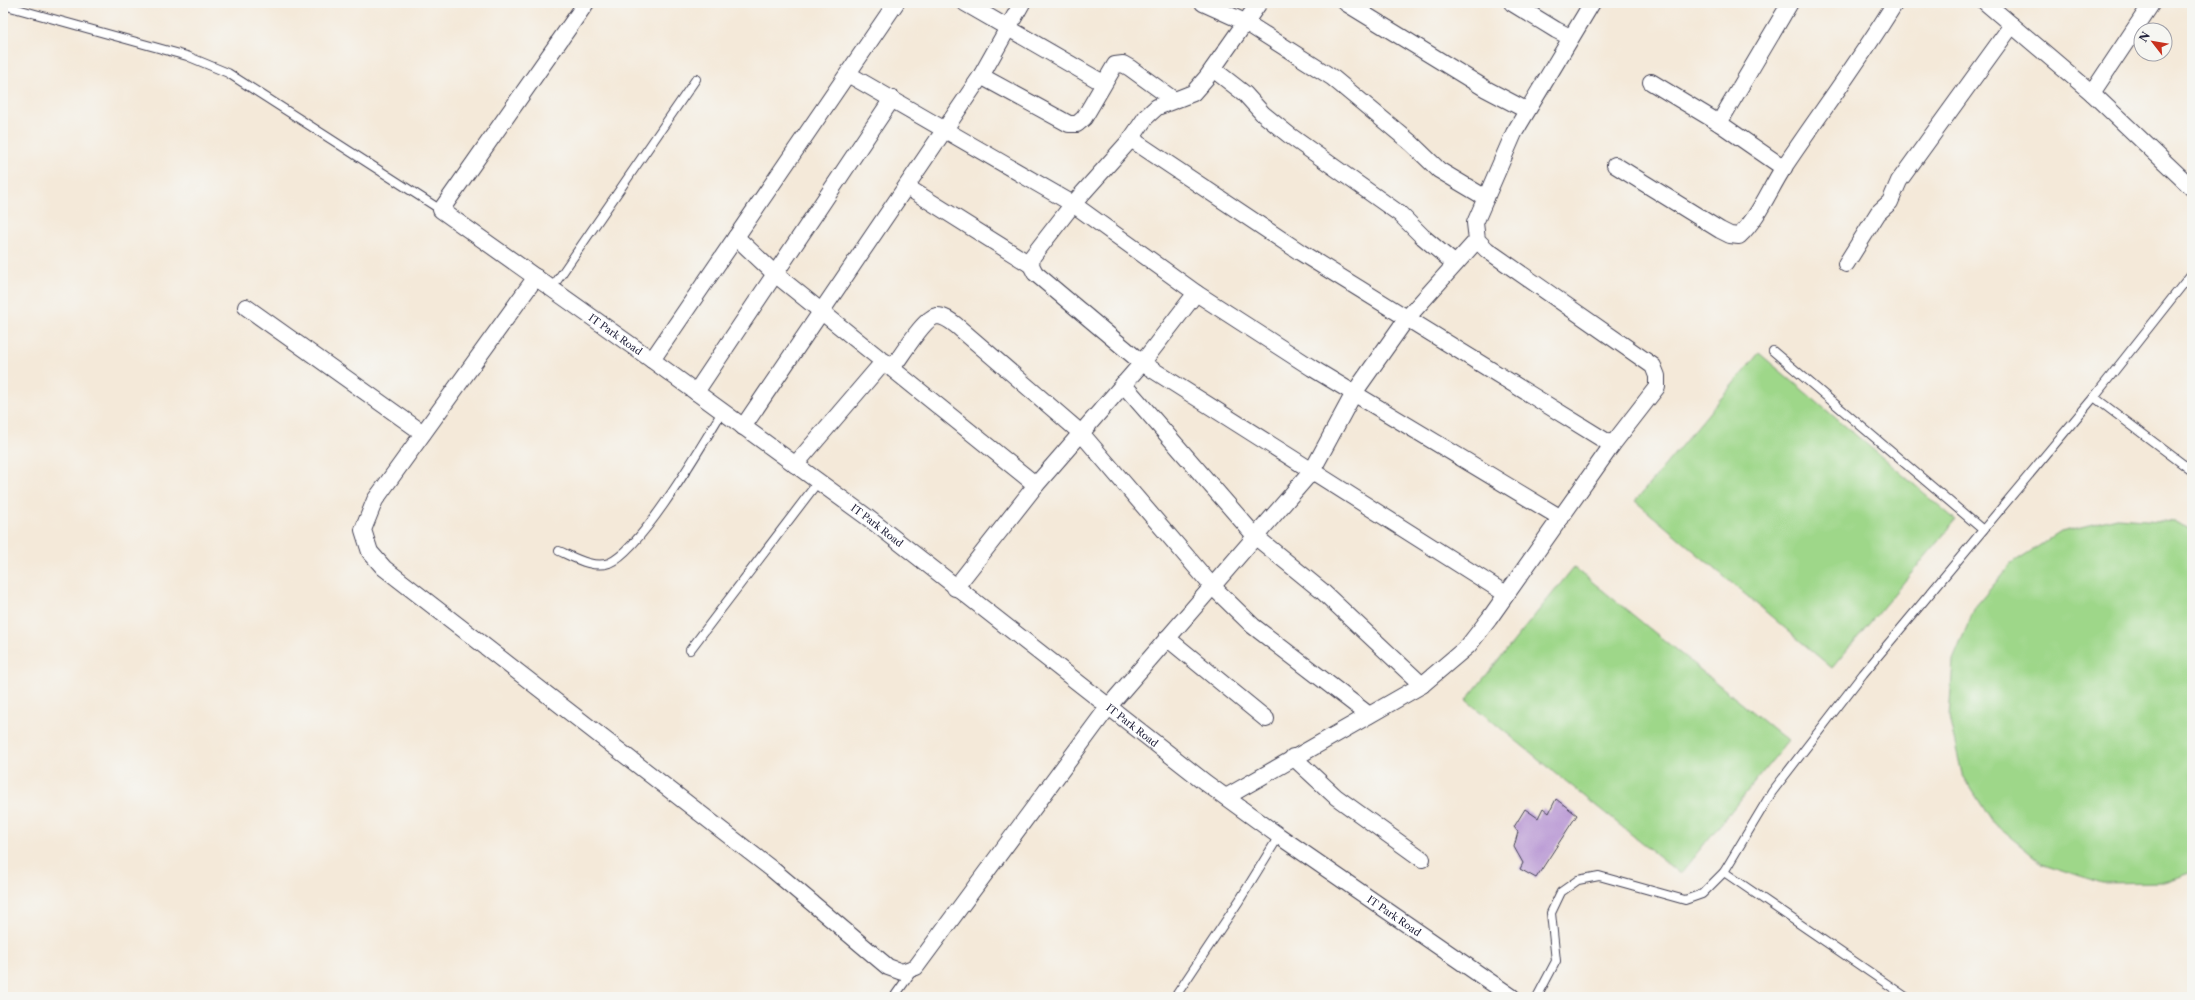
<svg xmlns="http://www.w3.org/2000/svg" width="2195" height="1000" viewBox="0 0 2195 1000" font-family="'Libre Caslon Text',serif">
<rect width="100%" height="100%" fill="#f6f6f2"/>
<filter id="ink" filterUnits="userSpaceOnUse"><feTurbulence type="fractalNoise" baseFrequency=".025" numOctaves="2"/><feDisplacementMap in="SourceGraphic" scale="8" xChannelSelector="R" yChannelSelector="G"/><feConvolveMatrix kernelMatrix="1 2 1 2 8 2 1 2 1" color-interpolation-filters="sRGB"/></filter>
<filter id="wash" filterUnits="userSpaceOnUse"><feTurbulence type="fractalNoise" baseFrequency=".012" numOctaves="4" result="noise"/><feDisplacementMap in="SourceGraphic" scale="16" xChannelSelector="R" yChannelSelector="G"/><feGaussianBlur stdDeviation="0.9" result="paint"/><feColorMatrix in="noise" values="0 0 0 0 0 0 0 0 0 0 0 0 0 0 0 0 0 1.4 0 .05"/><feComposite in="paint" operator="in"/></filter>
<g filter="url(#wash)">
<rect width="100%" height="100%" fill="#f4e9d9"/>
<g fill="#9ed789" stroke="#607c62">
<polygon points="1759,353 1956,520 1832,668 1635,501"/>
<polygon points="2117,518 2175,522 2192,530 2192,872 2164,882 2101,883 2042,863 1993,823 1962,774 1949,718 1953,660 1975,607 2012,563 2061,532"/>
<polygon points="1574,567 1788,741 1680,874 1466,700"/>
</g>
<g id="blocks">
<polygon fill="#b999d4" points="1556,799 1577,815 1536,878 1520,869 1523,863 1514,847 1518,832 1514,827 1525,809 1538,818 1543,808 1549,813"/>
</g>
</g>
<g filter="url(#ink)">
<use href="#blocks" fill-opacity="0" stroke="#424053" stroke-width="1"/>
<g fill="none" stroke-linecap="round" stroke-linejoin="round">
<defs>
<g id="lane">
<polyline points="3,5 187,56 228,73 441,210"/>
<polyline points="552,288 696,79"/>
<polyline points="1773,351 1983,530"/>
<polyline points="2094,397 2192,471"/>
<path d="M559 551C573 557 593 569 609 563 642 549 702 445 722 412"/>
<polyline points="690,650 818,482"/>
<polyline points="1724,872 1906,997"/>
<polyline points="894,997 913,970"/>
<polyline points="1175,997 1239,901 1279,836"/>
<polyline points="1537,997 1556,961 1551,913 1561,892 1578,880 1599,876 1685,900 1702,894 1724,872 1772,792 1863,674 2094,397 2192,273"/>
</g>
<g id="street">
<path id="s1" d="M586 3 441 210 652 360 867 517 1206 783 1279 836 1512 997"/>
<polyline points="965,3 1103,83"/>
<polyline points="1203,3 1245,22 1333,78 1411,143 1439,170 1486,198"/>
<polyline points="1259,3 1207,77 1193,93 1157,107 1146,117 1131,139 1073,204 1032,257 1031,265 1035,273 1142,363 1506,594"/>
<polyline points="1346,3 1486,89 1526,110"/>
<polyline points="1512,3 1556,30 1570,37"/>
<polyline points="1986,3 2092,93 2192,188"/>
<polyline points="1213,69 1245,94 1263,114 1289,135 1400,214 1423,237 1455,264"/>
<polyline points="848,74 1073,204 1196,293 1312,368 1561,518"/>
<polyline points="981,76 1069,124 1077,124 1084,118 1115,65 1123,64 1130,68 1174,100"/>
<polyline points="1651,82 1719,123 1784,168"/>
<polyline points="2092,93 2152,3"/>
<polyline points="1719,123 1790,3"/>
<polyline points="1131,139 1300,252 1612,445"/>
<path d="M1615 165 1720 230 1730 235 1739 236C1759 217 1769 190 1784 167 1821 112 1860 60 1895 3"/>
<polyline points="907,187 1031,265"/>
<polyline points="736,237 775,274 1036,485"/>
<polyline points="1846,264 1878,213 1890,202 1899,181 2012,25"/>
<polyline points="536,277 375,500 363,530 370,552 384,568 773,870 888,967 902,972 916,967 1109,706 1312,471 1354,393 1407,318 1477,240"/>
<polyline points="246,307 423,433"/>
<polyline points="652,360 896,3"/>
<path d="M892 368C901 357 924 317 937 316 945 316 952 322 957 326L1081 433 1212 586 1253 626 1369 715"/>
<polyline points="1123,384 1256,537 1322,591 1422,685"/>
<polyline points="696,392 892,99"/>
<polyline points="743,427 981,76 1022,3"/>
<polyline points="795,465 884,361"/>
<polyline points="955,588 1036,485 1142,363 1196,293"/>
<polyline points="1167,638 1266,719"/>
<polyline points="1293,757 1336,797 1422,859"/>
<polyline points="1226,797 1422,685 1468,646 1489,619 1612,445 1657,387 1657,376 1653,366 1487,250 1477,240 1475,223 1514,133 1592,3"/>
</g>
</defs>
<use href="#lane" stroke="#424053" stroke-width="10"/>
<use href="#street" stroke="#424053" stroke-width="18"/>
<use href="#lane" stroke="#fff" stroke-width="8"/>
<use href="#street" stroke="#fff" stroke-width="16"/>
</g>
</g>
<g text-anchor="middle" stroke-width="3.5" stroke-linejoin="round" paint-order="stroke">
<g font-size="10" fill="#22223b" stroke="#f6f6f2">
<text dy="4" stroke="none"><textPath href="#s1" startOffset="467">IT Park Road</textPath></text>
<text dy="4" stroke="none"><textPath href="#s1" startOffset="791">IT Park Road</textPath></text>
<text dy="4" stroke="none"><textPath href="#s1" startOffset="1115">IT Park Road</textPath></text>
<text dy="4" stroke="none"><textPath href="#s1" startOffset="1439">IT Park Road</textPath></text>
</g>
</g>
<rect width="2195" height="1000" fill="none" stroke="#f6f6f2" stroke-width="16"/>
<g transform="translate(2153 42) rotate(301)"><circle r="19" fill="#f6f6f2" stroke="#a1a1a9"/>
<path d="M0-3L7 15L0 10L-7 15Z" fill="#c8321e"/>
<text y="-6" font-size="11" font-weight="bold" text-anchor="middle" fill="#22223b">N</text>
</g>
</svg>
